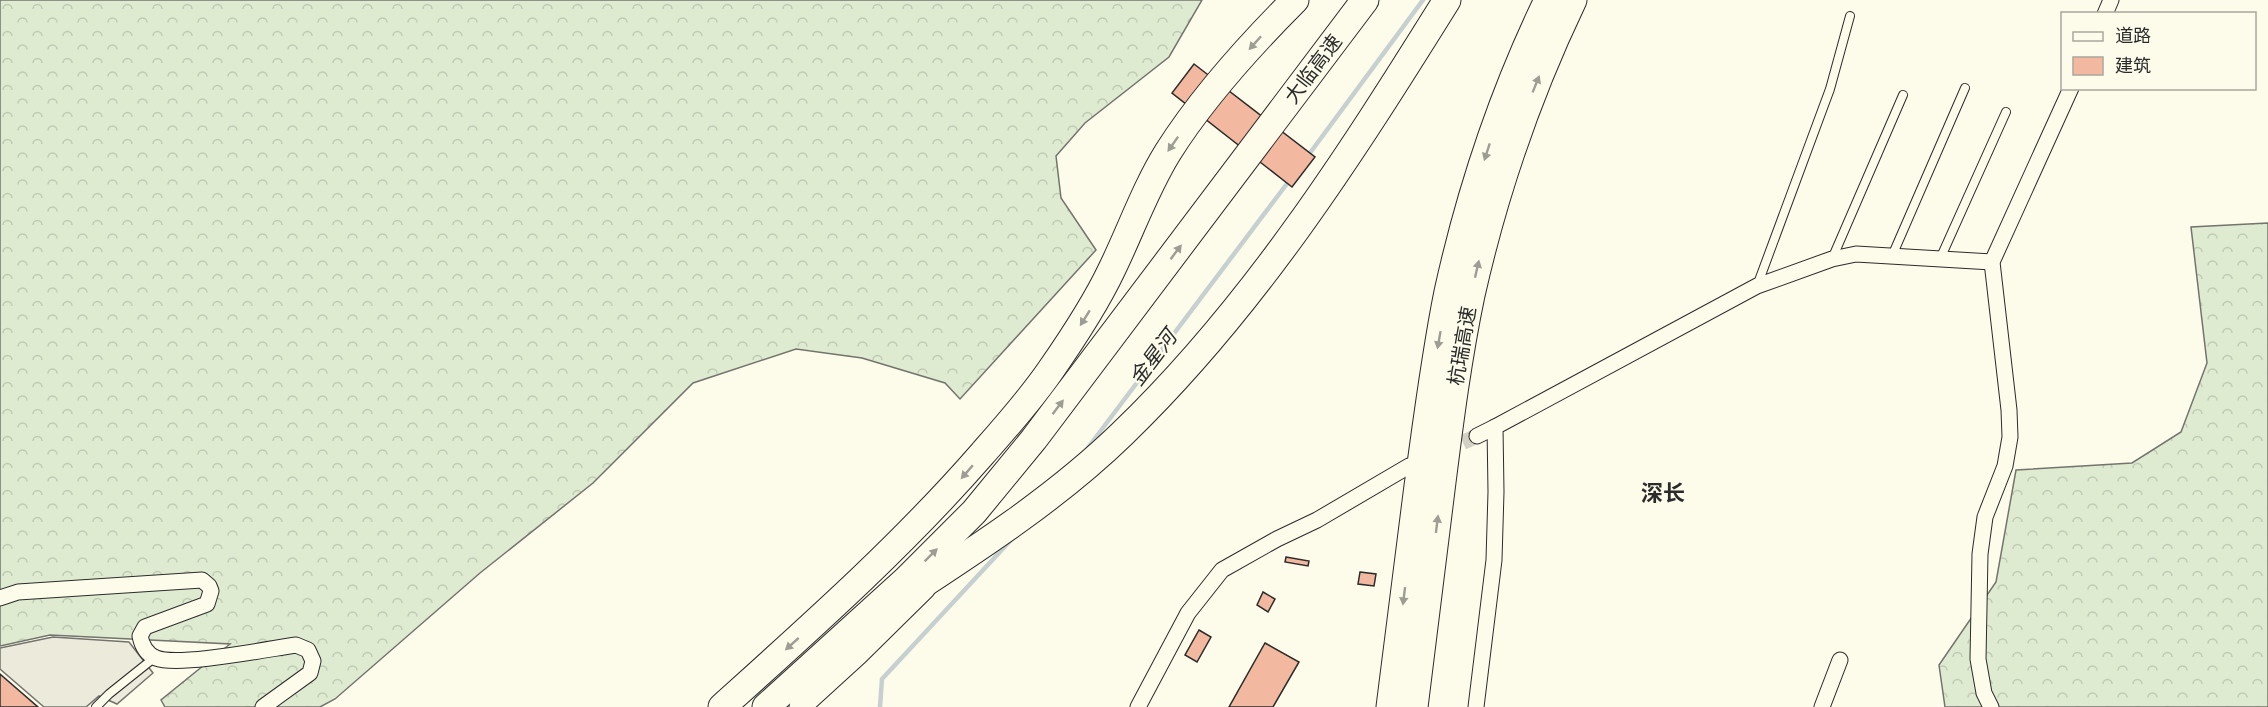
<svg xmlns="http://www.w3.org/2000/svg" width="2268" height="707" viewBox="0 0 2268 707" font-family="'Golos Text','Noto Sans SC',sans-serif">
<defs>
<pattern id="forest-crowns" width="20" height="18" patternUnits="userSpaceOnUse" patternTransform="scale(1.5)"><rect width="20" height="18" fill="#deebd1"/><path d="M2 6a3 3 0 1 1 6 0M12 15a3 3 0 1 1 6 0" fill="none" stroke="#bfcab4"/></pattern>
</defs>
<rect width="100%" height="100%" fill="#fdfbea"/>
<g fill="url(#forest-crowns)" stroke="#74746e" stroke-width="1.5">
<polygon points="0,0 1202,0 1169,57 1085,123 1056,156 1061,198 1096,250 960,399 945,383 862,358 796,349 693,383 593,483 480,573 335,699 320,707 165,707 161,700 230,644 50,635 0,646"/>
<polygon points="2268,223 2268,707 1945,707 1939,665 1996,582 2016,470 2132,463 2181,432 2207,363 2191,227"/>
</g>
<polygon fill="#eceadb" stroke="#74746e" stroke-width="1.5" points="53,637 129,642 153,673 117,704 99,696 86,707 44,707 0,669 0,648"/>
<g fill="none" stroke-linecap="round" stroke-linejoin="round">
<g stroke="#c7d0d0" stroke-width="4.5">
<polyline points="1307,157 1423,0"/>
<polyline points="1087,449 1289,181"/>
<polyline points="880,707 882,679 1010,541"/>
</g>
</g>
<g fill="#f2b8a0" stroke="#2b2b2b" stroke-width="1.5">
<polygon points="1194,64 1315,157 1292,187 1172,93"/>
<polygon points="1286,557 1309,561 1308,566 1285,562"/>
<polygon points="1360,572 1376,574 1374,586 1358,584"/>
<polygon points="1263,592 1275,599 1268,612 1257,605"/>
<polygon points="1199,630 1211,637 1197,662 1185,655"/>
<polygon points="1265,643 1299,662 1273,707 1229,707"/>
<polygon points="0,674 38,707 0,707"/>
</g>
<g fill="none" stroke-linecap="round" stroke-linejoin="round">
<polyline stroke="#d3d1c4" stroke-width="15" stroke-dasharray="15 8" stroke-linecap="butt" points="1442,452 1477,436"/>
<defs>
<g id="lane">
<polyline points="1892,256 1965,88"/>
<polyline points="1832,259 1903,95"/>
<polyline points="1940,259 2006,112"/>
<polyline points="1757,286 1830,89 1850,16"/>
<polyline points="96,707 109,694 154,658"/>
</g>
<g id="street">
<polyline points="2105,14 2111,0"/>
<polyline points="1477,436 1495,427"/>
<path d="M0 598 18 592 202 580 209 586 211 591 207 604 145 627 140 636C142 646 146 654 156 658 178 667 268 649 296 645L308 650 313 661 310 673 263 707"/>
<polyline points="1138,707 1188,613 1222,570 1277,539 1317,520 1409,466"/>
<polyline points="1476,707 1494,560 1496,492 1495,427 1757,286 1832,259 1856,254 1992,262"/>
<polyline points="1822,707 1840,660"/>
<polyline points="1991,707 1984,693 1978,659 1980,554 1985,517 2005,466 2010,437 2009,410 1992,262 2071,88"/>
</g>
<polyline id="secondary" points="800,707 857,655 925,588"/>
<g id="highway">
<path d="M908 594C983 545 1058 496 1122 434 1253 308 1351 154 1447 0"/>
<path d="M722 707C813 625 903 545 983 453 1006 427 1030 400 1050 371 1073 338 1095 305 1112 269 1131 230 1145 189 1168 152 1202 98 1250 45 1295 0"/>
<polyline points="766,707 906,580 974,512 1034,439 1365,0"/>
<path d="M1390 707C1399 633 1409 560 1418 486 1427 421 1435 356 1448 292 1470 192 1503 93 1548 0"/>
<path d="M1414 707C1423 632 1432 557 1442 482 1450 419 1458 357 1471 295 1494 193 1528 94 1573 0"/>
</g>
</defs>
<use href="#lane" stroke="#2b2b2b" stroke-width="10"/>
<use href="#street" stroke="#2b2b2b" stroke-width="17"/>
<use href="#secondary" stroke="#2b2b2b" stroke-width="23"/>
<use href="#highway" stroke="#2b2b2b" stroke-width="29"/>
<use href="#lane" stroke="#fdfbea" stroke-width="8"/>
<use href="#street" stroke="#fdfbea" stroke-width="15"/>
<use href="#secondary" stroke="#fdfbea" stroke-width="21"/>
<use href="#highway" stroke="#fdfbea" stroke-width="27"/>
</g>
<defs><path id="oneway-solid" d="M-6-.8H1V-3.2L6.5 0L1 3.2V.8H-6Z" transform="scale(1.5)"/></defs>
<g fill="#9e9d94">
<use href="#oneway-solid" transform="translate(1255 43) rotate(132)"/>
<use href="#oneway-solid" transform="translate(1536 84) rotate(-68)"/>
<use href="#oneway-solid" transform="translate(1173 144) rotate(125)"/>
<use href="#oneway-solid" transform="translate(1487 152) rotate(108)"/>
<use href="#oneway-solid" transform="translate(1176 252) rotate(-53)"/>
<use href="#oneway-solid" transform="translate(1477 269) rotate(-77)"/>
<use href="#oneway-solid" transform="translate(1085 318) rotate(122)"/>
<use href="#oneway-solid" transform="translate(1439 340) rotate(100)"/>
<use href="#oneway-solid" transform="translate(1058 407) rotate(-53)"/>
<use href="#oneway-solid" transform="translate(967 472) rotate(131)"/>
<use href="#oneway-solid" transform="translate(1437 524) rotate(-83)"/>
<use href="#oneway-solid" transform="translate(931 555) rotate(-45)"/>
<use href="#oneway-solid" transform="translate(1404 596) rotate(97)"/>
<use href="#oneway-solid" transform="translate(792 644) rotate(138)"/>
</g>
<g text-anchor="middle" stroke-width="4.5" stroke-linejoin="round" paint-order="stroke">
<g font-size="20" fill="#2b2b2b" stroke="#fdfbea">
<text transform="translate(1313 69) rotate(-53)" y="7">大临高速</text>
<text transform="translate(1462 346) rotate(-80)" y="7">杭瑞高速</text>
</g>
<g font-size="21" font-style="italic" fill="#2b2b2b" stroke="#fdfbea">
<text transform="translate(1153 358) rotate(-53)" y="7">金星河</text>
</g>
<g font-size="22" font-weight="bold" fill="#2b2b2b" stroke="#fdfbea">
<text x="1663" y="501">深长</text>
</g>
</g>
<rect x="2061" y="12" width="195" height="78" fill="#fdfbea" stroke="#a9a89e" stroke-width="1.5"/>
<rect x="2073" y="32" width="30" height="9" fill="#fdfbea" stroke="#a9a89e" stroke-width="1.5"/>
<text x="2115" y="42" font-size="18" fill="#2b2b2b">道路</text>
<rect x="2073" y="57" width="30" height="18" fill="#f2b8a0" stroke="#a9a89e" stroke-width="1.5"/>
<text x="2115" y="72" font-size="18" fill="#2b2b2b">建筑</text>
</svg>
